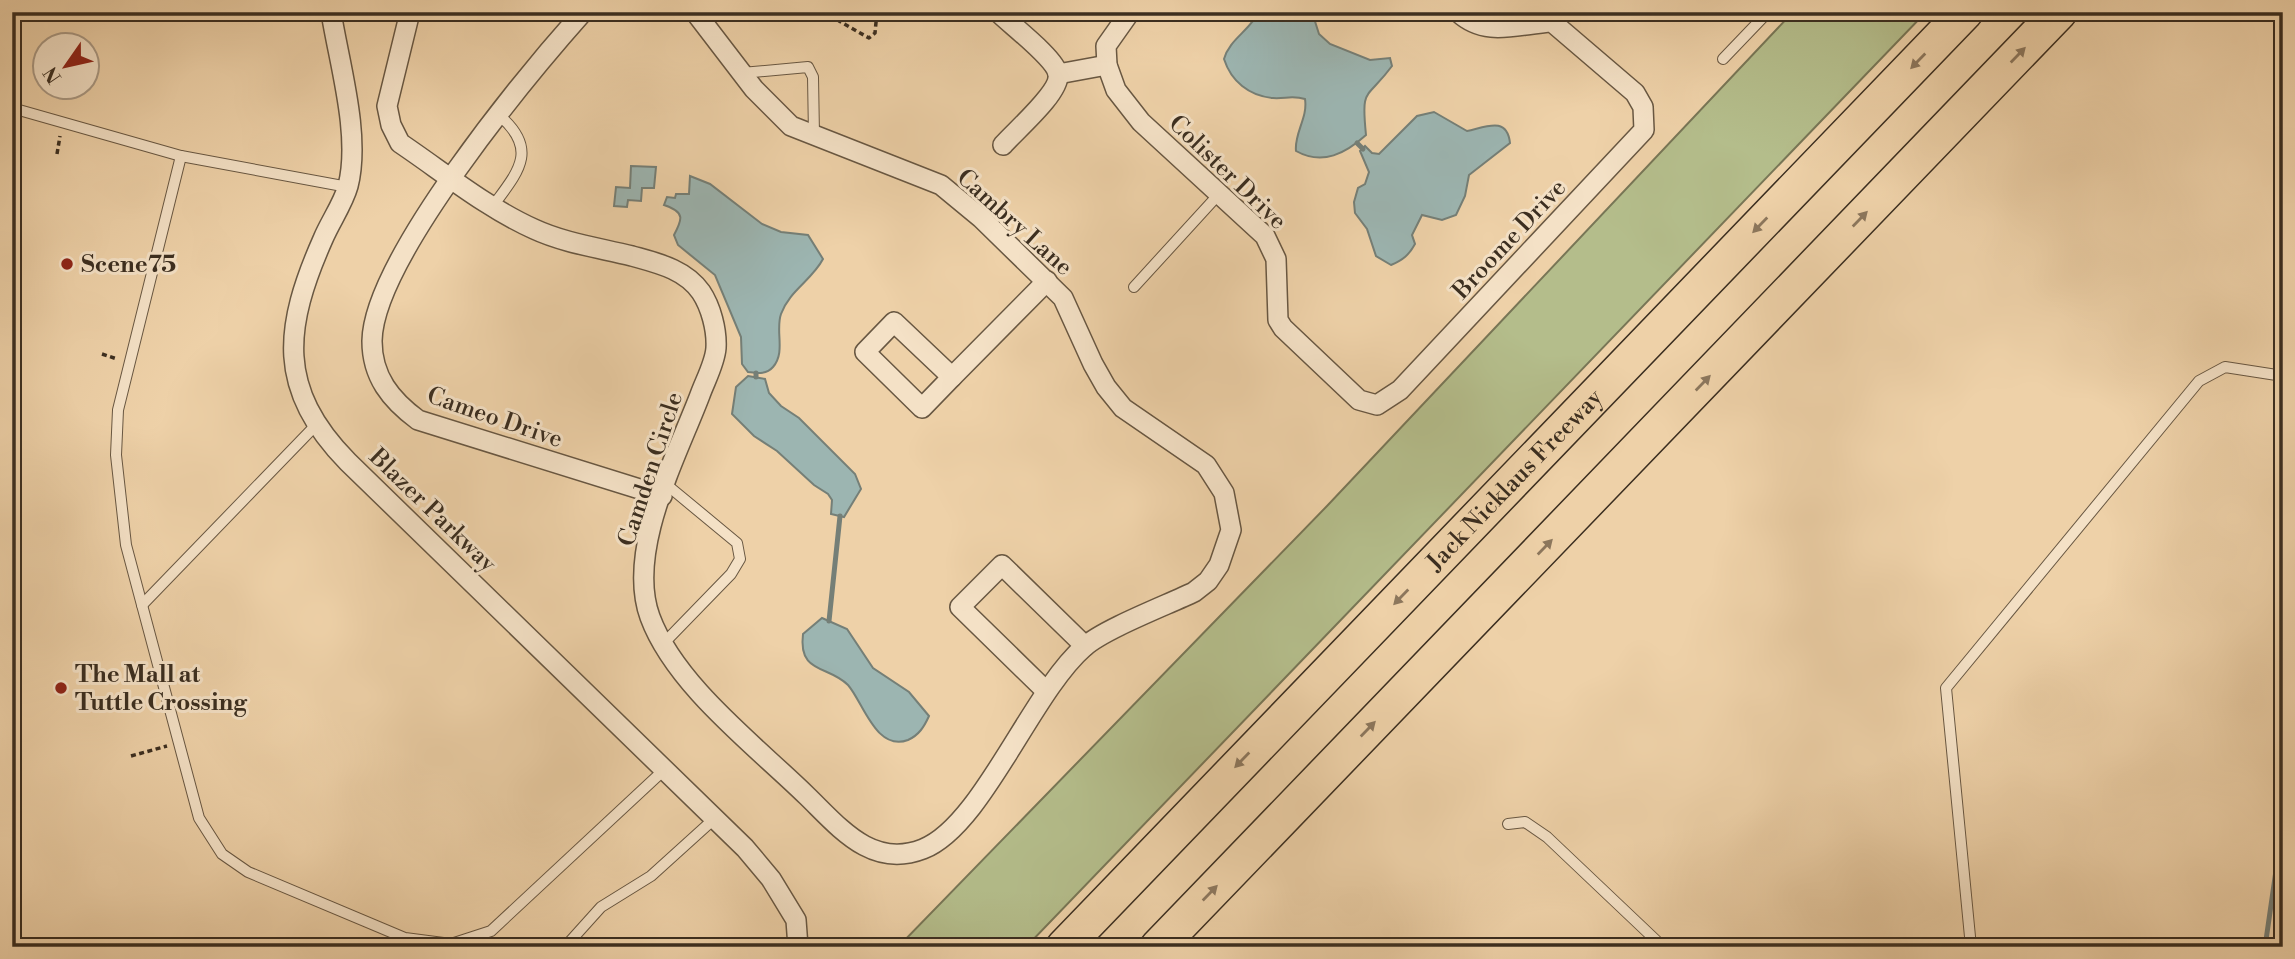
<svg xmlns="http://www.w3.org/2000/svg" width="2295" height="959" viewBox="0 0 2295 959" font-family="'Libre Bodoni',serif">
<rect width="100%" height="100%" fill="#eed1a8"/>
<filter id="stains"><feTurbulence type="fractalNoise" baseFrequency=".00286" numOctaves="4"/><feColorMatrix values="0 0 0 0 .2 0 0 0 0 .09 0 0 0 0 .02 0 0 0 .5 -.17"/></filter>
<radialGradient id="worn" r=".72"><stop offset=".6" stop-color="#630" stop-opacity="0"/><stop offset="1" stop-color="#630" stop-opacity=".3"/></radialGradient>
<polygon fill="#b4bd8b" stroke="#787656" stroke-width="2" points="1793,12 1926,12 1026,947 898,947 1327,506"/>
<g fill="#9cb5b1" stroke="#757f77" stroke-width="2">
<path d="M1259 12H1312L1319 34 1330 44 1370 60 1390 58 1392 66C1366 101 1361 86 1366 135 1346 153 1323 166 1296 151 1294 133 1308 118 1305 99 1292 95 1285 99 1273 98 1249 96 1231 81 1224 59 1229 40 1249 31 1259 12Z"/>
<path d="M1434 112 1467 131C1486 127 1507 116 1510 143L1469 175 1465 196 1456 215 1442 220 1422 215 1412 235 1415 244C1409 255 1403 260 1391 265L1376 256 1367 229 1355 213 1354 202 1358 188 1365 184 1369 172 1360 151 1365 146 1372 153 1379 154 1417 116Z"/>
<polygon points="631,166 656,167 654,188 642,188 641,201 628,200 627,207 614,206 616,187 630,188"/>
<path d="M690 176 710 184 762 224 781 232 808 235 823 259C812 280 789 291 781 314 775 331 786 352 773 367 766 375 757 373 748 372L742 364 741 337 715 275 678 245 674 235C682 220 686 212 664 205L667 197 675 198 676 194H689Z"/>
<polygon points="748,376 765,379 769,393 781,406 799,418 855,474 861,489 844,517 831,514 832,500 828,494 814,485 777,451 754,436 732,414 736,387"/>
<path d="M822 618 847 629 873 668 909 692 929 716C924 727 919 735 908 740 876 752 863 702 848 685 828 665 798 674 803 634Z"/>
</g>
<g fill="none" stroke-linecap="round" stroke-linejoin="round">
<g stroke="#757f77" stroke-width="5">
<polyline points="1357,143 1363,149"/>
<polyline points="756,373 756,377"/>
<polyline points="829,621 840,516"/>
<polyline points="2265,947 2283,822"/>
</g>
<defs>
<g id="service">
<polyline points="1723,59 1768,12"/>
<polyline points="742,73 808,67 813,77 814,135"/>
<polyline points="12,108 181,156 348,187"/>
<polyline points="181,156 118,410 116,455 126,545 142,605 199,818 222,854 248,872 405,938 451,944 491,931 665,769"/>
<path d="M493 206C518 172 539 150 500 116"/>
<polyline points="1134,287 1219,194"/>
<polyline points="142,605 316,425"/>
<polyline points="663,644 731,574 740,559 737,543 667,485"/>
<polyline points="1508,824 1525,822 1547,837 1663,947"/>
<polyline points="565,947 601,907 651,876 714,819"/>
<polyline points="1971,947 1946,688 2199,381 2225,367 2283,376"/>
</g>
<g id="minor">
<path d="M331 12C339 63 361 135 348 186 343 204 330 222 323 239 284 327 276 389 348 462L745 848 771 879 796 920 798 947"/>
<path d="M410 12 387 106 391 125 400 143C443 172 487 208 534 229 564 243 600 248 632 256 657 263 685 269 701 292 711 307 717 330 716 348 715 363 705 381 700 395 676 458 626 551 650 617 675 685 756 746 807 796 840 828 872 869 923 849 982 826 1031 693 1084 647 1104 629 1167 605 1194 592L1208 581 1219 565 1231 530 1224 493 1206 465 1123 408 1106 387 1093 364 1063 298 981 218 941 185 791 126 754 89 695 12"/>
<path d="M583 12C527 75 373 260 372 341 372 377 391 400 418 420L662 496"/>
<path d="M998 12C1011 25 1055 58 1058 74 1061 92 1015 131 1003 145"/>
<path d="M1130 12 1106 46 1107 65 1116 90 1141 122 1265 236 1276 259 1278 320 1283 328 1359 400 1377 405 1400 390 1644 130 1643 107 1635 93 1552 22C1517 24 1486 38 1458 12"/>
<polyline points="1058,74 1107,65"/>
<polygon points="894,322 952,377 922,408 865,352"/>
<polyline points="952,377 1047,281"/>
<polyline points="1046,691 960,607 1002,565 1085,646"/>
</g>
<g id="motorway">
<path id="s1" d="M1064 947 1965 12"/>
<polyline points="1158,947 2059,12"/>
</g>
</defs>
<use href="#service" stroke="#685742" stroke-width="12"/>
<use href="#minor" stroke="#685742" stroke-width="22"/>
<use href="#motorway" stroke="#3b2e20" stroke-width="38"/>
<g stroke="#3b2e20" stroke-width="3.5" stroke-dasharray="5 3.5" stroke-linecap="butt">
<polyline points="845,12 839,21 869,38 875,33 877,12"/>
<polyline points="57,154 60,136"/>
<polyline points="102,354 117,359"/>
<polyline points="2276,388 2283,412"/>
<polyline points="131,756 167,746"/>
</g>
<use href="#service" stroke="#f4e1c6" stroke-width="10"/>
<use href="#minor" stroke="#f4e1c6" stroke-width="19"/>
<use href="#motorway" stroke="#eed1a8" stroke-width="35"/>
</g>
<defs><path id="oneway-solid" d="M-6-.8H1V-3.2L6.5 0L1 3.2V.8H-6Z" transform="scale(1.75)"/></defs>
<g fill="#8c775d">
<use href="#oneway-solid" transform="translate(2018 55) rotate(-46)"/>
<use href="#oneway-solid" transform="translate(1918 61) rotate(134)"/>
<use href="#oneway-solid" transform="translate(1860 219) rotate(-46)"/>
<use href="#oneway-solid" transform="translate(1760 225) rotate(134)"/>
<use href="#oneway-solid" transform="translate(1703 383) rotate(-46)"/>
<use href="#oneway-solid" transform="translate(1545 547) rotate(-46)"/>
<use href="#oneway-solid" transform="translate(1401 597) rotate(134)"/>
<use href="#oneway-solid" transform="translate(1368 729) rotate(-46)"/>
<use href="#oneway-solid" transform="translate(1242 760) rotate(134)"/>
<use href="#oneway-solid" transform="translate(1210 893) rotate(-46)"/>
</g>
<g fill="#8f2418" stroke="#f4e1c6" stroke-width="2.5">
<circle cx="67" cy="264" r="7"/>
<circle cx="61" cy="688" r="7"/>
</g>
<g text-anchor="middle" stroke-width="6" stroke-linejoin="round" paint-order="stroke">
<g font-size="24" fill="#3b2e20" stroke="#f4e1c6">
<text transform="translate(1228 172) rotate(44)" y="8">Colister Drive</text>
<text transform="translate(1015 222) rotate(42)" y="8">Cambry Lane</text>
<text transform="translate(1509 239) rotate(-47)" y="8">Broome Drive</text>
<text transform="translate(495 417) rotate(19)" y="8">Cameo Drive</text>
<text transform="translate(650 469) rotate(-72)" y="8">Camden Circle</text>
<text dy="8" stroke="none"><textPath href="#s1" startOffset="649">Jack Nicklaus Freeway</textPath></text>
<text transform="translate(433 510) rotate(44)" y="8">Blazer Parkway</text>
</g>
<g font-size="24" font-weight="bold" fill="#3b2e20" stroke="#f4e1c6" text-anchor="start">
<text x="81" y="272">Scene75</text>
<text x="75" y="682">The Mall at<tspan x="75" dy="28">Tuttle Crossing</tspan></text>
</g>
</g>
<rect width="2295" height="959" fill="none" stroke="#eed1a8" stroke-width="42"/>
<rect x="14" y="14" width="2267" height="931" fill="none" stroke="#3b2e20" stroke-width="3.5"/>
<rect x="21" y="21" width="2253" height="917" fill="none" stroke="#3b2e20" stroke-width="2"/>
<g transform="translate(66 66) rotate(236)"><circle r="33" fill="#f4e1c6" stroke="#aa9984" stroke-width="2"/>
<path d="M0-5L12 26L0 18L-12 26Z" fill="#8f2418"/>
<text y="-10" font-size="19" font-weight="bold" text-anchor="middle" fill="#3b2e20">N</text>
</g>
<rect width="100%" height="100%" filter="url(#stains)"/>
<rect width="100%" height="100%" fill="url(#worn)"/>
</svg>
